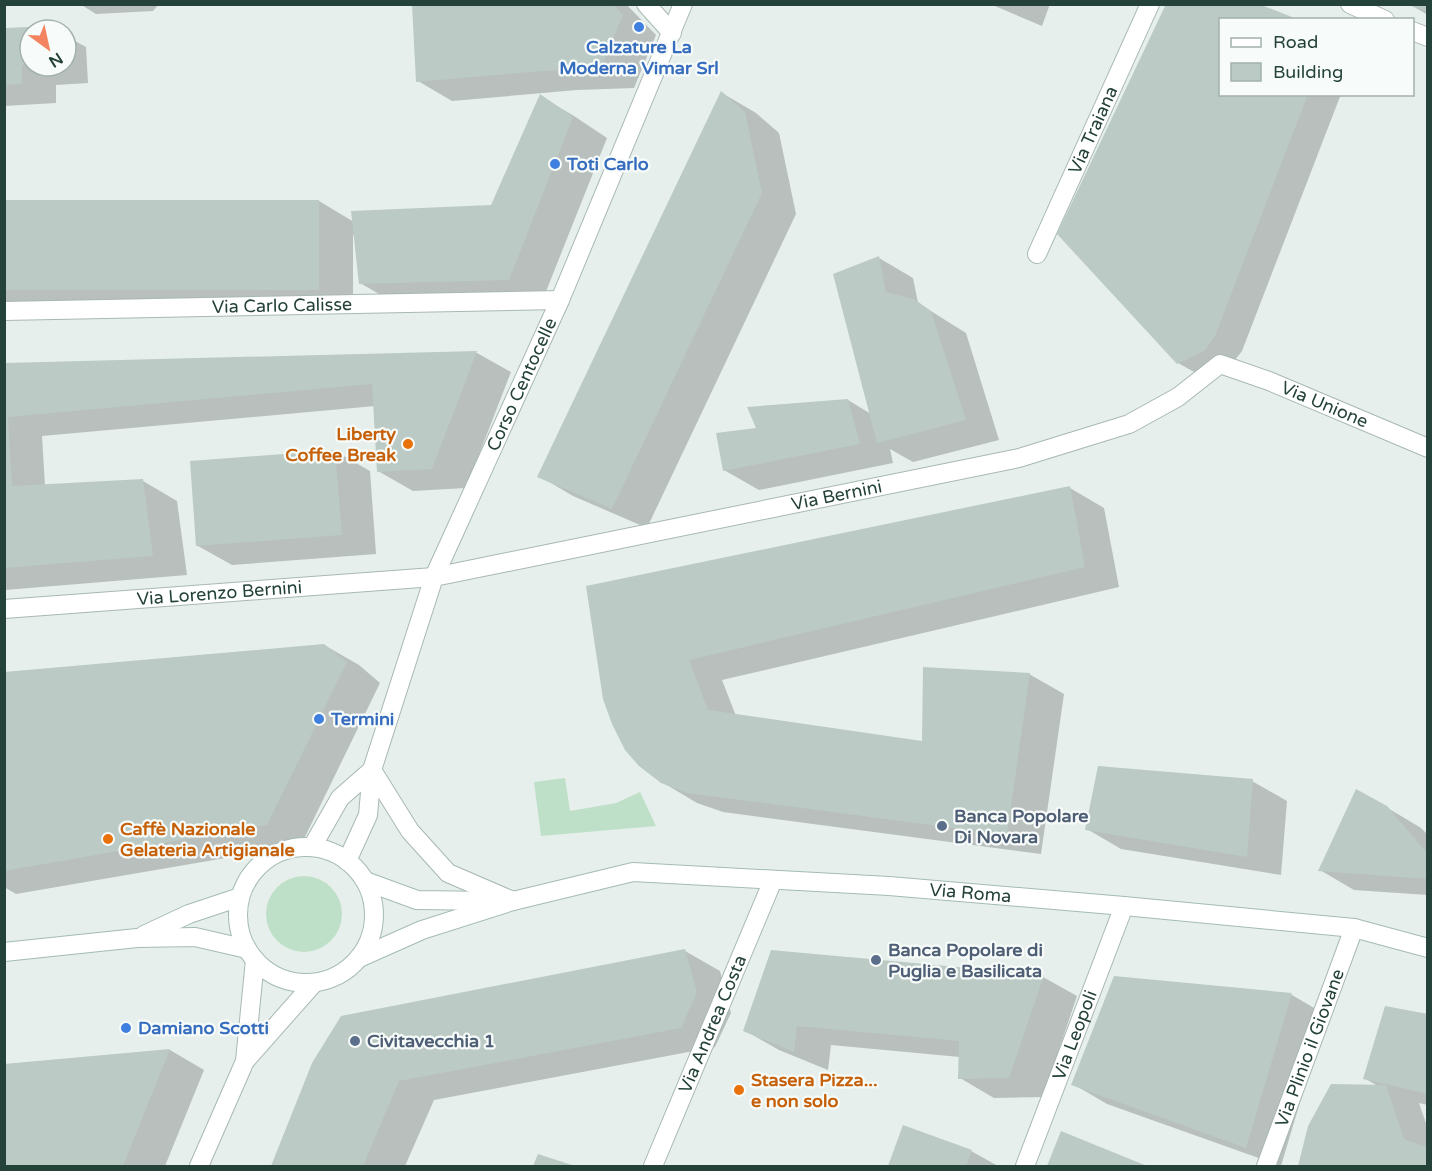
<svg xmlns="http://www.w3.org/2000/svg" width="1432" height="1171" viewBox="0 0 1432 1171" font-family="'Varela Round',sans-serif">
<rect width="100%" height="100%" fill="#e6efeb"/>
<g fill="#bfe0c8">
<polygon points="565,778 570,811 616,803 640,792 656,826 541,836 534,782"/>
<circle cx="304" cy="914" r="38"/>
</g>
<g fill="#0003">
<polygon points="80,4 159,4 153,11 96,14"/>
<polygon points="414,4 626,4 656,35 634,88 577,90 452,101 418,81"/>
<polygon points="990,4 1050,4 1042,26"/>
<polygon points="1168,4 1255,4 1294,20 1220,20 1220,94 1341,94 1242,351 1231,365 1205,378 1178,363"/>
<polygon points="1409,4 1428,4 1428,15"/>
<polygon points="51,28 55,30 30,30 30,66 66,66 66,36 86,47 88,83 56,85 56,103 4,106 4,30"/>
<polygon points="722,93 756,113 779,133 796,214 647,528 573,496 539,476"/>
<polygon points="540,96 574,116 607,138 543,299 395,303 360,283 355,235 353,235 353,309 5,309 4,202 319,201 354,222 492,207"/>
<polygon points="879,258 913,278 918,303 966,333 999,440 913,462 890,449 893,463 759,490 724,470 759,429 848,400 871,414"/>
<polygon points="477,353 511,372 466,488 413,491 378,471 375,406 42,436 45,486 143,481 177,501 187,575 5,590 4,365"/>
<polygon points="335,451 370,471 376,554 232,565 198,546 192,462"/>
<polygon points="1070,488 1104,508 1119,587 722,680 736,716 923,743 1029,674 1064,694 1041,854 723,812 697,803 662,782 588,588"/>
<polygon points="324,645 359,665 380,683 301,845 16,894 4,887 4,673"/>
<polygon points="1252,781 1287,801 1281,875 1121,849 1087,829"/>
<polygon points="1386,807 1421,828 1428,835 1428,895 1354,890 1320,870"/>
<polygon points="685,951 720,971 731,1013 715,1047 434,1100 405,1166 273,1166 314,1064"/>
<polygon points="1043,977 1077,996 1043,1097 994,1098 960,1078 960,1057 831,1045 828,1070 779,1050 744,1030"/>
<polygon points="1115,977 1292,995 1326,1015 1281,1166 1107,1104 1073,1084"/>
<polygon points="1428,1016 1428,1105 1419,1103 1428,1129 1428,1166 1300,1166 1309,1126 1378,1086 1364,1078"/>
<polygon points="170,1050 204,1070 165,1166 4,1166 4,1065"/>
<polygon points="904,1127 971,1151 998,1166 890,1166"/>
<polygon points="1062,1133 1143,1166 1048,1166"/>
</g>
<g fill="#bbcac4">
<polygon points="412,4 613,4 623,15 600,69 542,71 416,82"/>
<polygon points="1166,4 1259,4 1297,19 1220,20 1220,94 1308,94 1215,336 1205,350 1177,364 1057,234"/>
<polygon points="1409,4 1428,4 1428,12 1409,5"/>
<polygon points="52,26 52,30 30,30 30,65 22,65 22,84 4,85 4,28"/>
<polygon points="721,91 745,112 762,193 612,509 537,477"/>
<polygon points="540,94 573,117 509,280 359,284 351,211 491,205"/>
<rect x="4" y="200" width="315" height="90"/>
<polygon points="879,256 886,292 914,299 931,311 966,420 877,443 833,274"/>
<polygon points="477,351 432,469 377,472 372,384 8,417 12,486 143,479 153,556 4,568 4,363"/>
<polygon points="848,399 860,444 723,471 716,433 756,428 747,407"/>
<polygon points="335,450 342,535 196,546 190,461"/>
<polygon points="1070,486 1085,567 689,660 708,710 922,741 923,667 1030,673 1007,835 687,793 661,783 639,766 625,750 612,724 603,699 586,586"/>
<polygon points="324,644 347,662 267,825 4,871 4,672"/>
<polygon points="1098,766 1253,779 1247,857 1085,830"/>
<polygon points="1356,789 1387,806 1428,854 1428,879 1318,871"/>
<polygon points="685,949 697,992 681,1028 399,1081 363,1166 271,1166 312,1063 341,1016"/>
<polygon points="771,950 1044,975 1009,1078 958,1079 959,1041 797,1026 794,1052 743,1031"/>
<polygon points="1114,976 1292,993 1246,1148 1071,1085"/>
<polygon points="1385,1006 1428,1014 1428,1094 1363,1079"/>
<polygon points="170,1049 123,1166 4,1166 4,1064"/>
<polygon points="1331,1084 1386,1085 1404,1139 1428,1148 1428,1166 1298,1166 1308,1126"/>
<polygon points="903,1125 972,1150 966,1166 888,1166"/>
<polygon points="1061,1131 1147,1166 1047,1166"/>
<polygon points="538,1154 575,1166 533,1166"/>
</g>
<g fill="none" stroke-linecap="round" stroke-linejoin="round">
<defs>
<polyline id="pedestrian" points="646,4 672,33"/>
<g id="minor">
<polyline points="1350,4 1385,20"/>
<polyline points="1412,31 1428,37"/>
<path id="s1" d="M1037 254 1150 4"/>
<path id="s2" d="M4 311 560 300"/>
<path id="s3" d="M4 609 434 577 1019 458 1129 424 1178 397 1220 364 1269 381 1428 448"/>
<path id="s4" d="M653 1166 773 880"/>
<path id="s5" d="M1025 1166 1124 906"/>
<path id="s6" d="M1266 1166 1354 928"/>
</g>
<g id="tertiary">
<polyline points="372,770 410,831 448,873 513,901"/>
<polyline points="312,847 340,798 372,770"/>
<path id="s7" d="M347 861 368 815 372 770 434 577 560 300 683 4"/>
<polyline points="245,1061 314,983"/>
<polyline points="199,1166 245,1061 255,960"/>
</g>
<g id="secondary">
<circle cx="306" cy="915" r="68"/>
<polyline points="365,881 417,900 496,901"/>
<polyline points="144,935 189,914 240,897"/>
<polyline points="4,952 137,938 195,937 247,949"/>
<path id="s8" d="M359 958 422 930 513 901 633 872 889 886 1124 906 1354 928 1428 948"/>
</g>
</defs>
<use href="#pedestrian" stroke="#a8b8b2" stroke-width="20"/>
<use href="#minor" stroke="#a8b8b2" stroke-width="20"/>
<use href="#tertiary" stroke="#a8b8b2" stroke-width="20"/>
<use href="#secondary" stroke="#a4bbb3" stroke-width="20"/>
<use href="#pedestrian" stroke="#fff" stroke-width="18"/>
<use href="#minor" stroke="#fff" stroke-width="18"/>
<use href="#tertiary" stroke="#fff" stroke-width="18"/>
<use href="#secondary" stroke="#fff" stroke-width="18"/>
</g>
<g fill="#3f7fe0" stroke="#f7fbf9" stroke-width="2">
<circle cx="639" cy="27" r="6"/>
<circle cx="555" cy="164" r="6"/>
<circle cx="319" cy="719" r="6"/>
<circle cx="126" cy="1028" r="6"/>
</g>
<g fill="#e8710a" stroke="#f7fbf9" stroke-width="2">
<circle cx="408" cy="444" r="6"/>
<circle cx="108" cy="839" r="6"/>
<circle cx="739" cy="1090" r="6"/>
</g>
<g fill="#5c6f8a" stroke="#f7fbf9" stroke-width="2">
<circle cx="942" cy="826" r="6"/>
<circle cx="876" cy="960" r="6"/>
<circle cx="355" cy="1041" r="6"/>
</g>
<g text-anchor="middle" stroke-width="4.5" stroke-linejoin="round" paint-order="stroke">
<g font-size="18" font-weight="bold" fill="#366cbe" stroke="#f7fbf9" text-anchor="start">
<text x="639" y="53" text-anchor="middle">Calzature La<tspan x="639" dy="21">Moderna Vimar Srl</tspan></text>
<text x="567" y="170">Toti Carlo</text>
<text x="331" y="725">Termini</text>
<text x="138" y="1034">Damiano Scotti</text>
</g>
<g font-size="18" fill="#24423a" stroke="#f7fbf9">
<text dy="6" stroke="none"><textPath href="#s1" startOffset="136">Via Traiana</textPath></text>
<text dy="6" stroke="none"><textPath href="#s2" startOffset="278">Via Carlo Calisse</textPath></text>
<text dy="6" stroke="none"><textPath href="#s7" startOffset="510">Corso Centocelle</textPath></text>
<text dy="6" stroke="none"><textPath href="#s3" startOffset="1365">Via Unione</textPath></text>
<text dy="6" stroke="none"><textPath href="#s3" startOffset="842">Via Bernini</textPath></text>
<text dy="6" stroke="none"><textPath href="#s3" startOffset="216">Via Lorenzo Bernini</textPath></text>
<text dy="6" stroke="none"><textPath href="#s8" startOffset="626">Via Roma</textPath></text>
<text dy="6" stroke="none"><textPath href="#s4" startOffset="154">Via Andrea Costa</textPath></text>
<text dy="6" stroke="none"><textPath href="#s5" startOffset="140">Via Leopoli</textPath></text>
<text dy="6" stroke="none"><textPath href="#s6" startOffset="126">Via Plinio il Giovane</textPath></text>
</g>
<g font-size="18" font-weight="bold" fill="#c56008" stroke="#f7fbf9" text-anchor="start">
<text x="396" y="440" text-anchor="end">Liberty<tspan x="396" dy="21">Coffee Break</tspan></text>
<text x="120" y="835">Caffè Nazionale<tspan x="120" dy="21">Gelateria Artigianale</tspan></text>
<text x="751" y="1086">Stasera Pizza...<tspan x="751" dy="21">e non solo</tspan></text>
</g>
<g font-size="18" font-weight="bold" fill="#4e5e75" stroke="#f7fbf9" text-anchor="start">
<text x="954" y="822">Banca Popolare<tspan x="954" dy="21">Di Novara</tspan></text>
<text x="888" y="956">Banca Popolare di<tspan x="888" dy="21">Puglia e Basilicata</tspan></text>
<text x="367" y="1047">Civitavecchia 1</text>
</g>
</g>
<rect width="1432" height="1171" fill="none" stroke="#24423a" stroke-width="12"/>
<rect x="1219" y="18" width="195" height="78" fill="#f7fbf9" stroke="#a3b1ad" stroke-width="1.5"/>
<rect x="1231" y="38" width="30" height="9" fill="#ffffff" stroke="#a3b1ad" stroke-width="1.5"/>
<text x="1273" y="48" font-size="18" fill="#24423a">Road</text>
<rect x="1231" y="63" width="30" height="18" fill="#bbcac4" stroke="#a3b1ad" stroke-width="1.5"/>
<text x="1273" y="78" font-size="18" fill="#24423a">Building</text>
<g transform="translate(48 48) rotate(147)"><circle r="28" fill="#f7fbf9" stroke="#a3b1ad" stroke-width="1.5"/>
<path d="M0-4.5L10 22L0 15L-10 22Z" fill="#f4845f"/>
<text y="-9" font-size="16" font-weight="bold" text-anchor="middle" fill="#24423a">N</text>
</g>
</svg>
